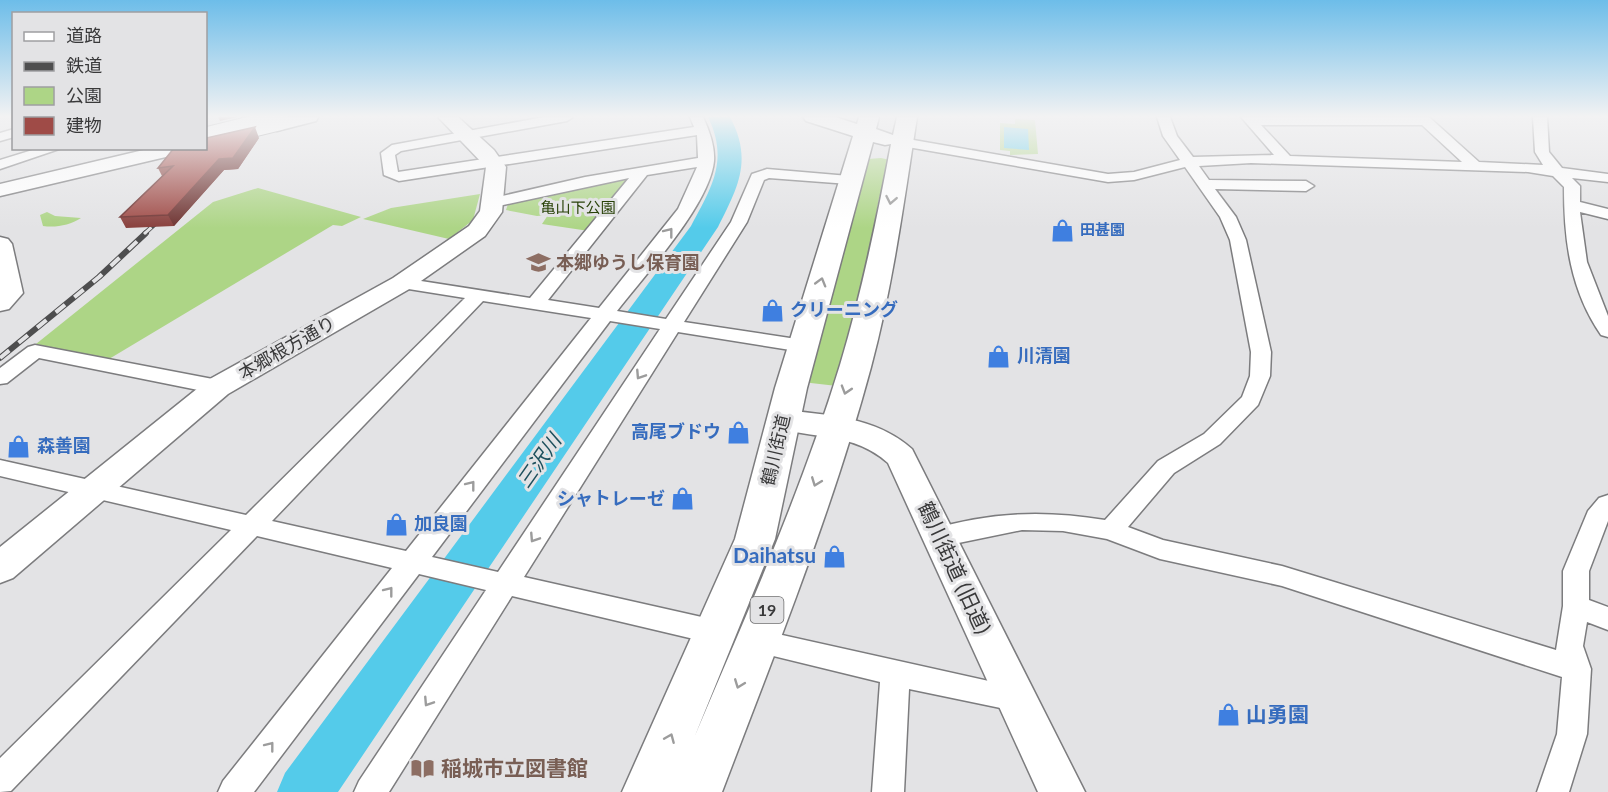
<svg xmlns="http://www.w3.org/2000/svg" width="1608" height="792" viewBox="0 0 1608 792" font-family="Lato,'Noto Sans JP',sans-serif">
<rect width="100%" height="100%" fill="#e3e3e5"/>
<g fill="#add586">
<polygon points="1015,119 1035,120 1038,154 1010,155 1010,151 1000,150 1000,123 1015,124"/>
<polygon points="881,158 890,160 891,164 879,198 860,303 837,386 802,382 868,159"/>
<polygon points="632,177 589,231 542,224 548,215 537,216 506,210 508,204"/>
<polygon points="258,188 361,217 342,226 333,225 109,359 36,344 213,202"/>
<polygon points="480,194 473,220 449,239 363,219 391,208"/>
<path d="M47 212 55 216 81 218C70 225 56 228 43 226L40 215Z"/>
</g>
<polygon fill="#54cbea" points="1004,127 1028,129 1029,150 1004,148"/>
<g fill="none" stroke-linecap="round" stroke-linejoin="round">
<path fill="#54cbea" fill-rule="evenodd" d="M708 117H730C753 160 738 187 718 227L338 792H277L285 773 691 226C712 187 729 160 708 117Z"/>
<defs>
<g id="street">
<path d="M544 117H573L567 121 401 151 395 155 398 172 694 127 690 117H703C709 130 715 146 714 161 710 204 645 275 617 311L666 319 731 222 752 174 767 169 849 176 856 180 849 184 769 178 764 180 747 222 684 322 803 340 810 342 813 346 810 350 803 352 678 332 524 577 715 620 725 624 729 632 725 640 715 644 512 596 389 792H354L359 781 486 590 419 574 254 792H218L223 781 392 568 257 536 11 791 0 792V758L231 530 0 476V460L246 515 465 298 396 287 393 283 396 279 402 278 530 298 629 178 494 207 486 202 489 199 585 177 698 158 697 135 399 181 384 175 381 153 392 145ZM697 167 678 209 599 308 548 300 647 175ZM483 301 591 318 406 551 272 521ZM610 321 660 329 498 572 432 557Z"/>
<path d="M1157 117H1170L1177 136 1193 157 1274 155 1241 117H1429L1479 162 1543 165 1535 152 1533 117H1547L1549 152 1562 168 1608 174V182L1572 178 1580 186V202L1608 209V219L1580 212 1587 262 1608 316V337L1601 335C1570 290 1564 240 1564 187L1553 176 1528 172 1251 163 1199 166 1209 180 1306 181 1314 186 1306 191 1215 189 1236 217 1246 240 1271 352 1270 376 1258 405 1220 444 1174 473 1128 527 1163 540 1282 566 1556 650 1563 606V571L1588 511 1599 498 1608 495V521L1589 571V600L1608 607V630L1587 622 1583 646 1591 669 1587 734 1569 792H1537L1557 734 1562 677 1282 586 1160 559 1107 539 1063 531 1022 530 939 547 930 544 926 537 930 530C989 512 1044 510 1105 520L1158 461 1204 434 1242 397 1250 376 1251 352 1230 240 1220 217 1185 167 1134 180 1108 182 902 146 895 142 902 138 1108 174 1134 172 1180 160 1163 136ZM1261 125H1422L1462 162 1290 156Z"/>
<polygon points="14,129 14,137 0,141 0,133"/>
<polygon points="39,148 62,148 0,169 0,160"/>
<polygon points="35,345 218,380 225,382 228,387 225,392 218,394 39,358 7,383 0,384 0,368 28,347"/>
<polygon points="755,629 1025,689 1030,698 1025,707 1015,711 909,689 904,792 872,792 880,682 745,649 741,641 745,633"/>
</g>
<g id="secondary">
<polygon points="285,117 318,117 316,121 277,131 268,125 270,121"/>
<polygon points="438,117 458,117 494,150 506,167 502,212 485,236 411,288 228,394 13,578 0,583 0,547 208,380 393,278 469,226 480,211 486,167"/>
<polygon points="152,148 190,148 187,152 0,196 0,184"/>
<polygon points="0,237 8,239 12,244 23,293 9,309 0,311"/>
<path d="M783 410C829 415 876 417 912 449L1085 792H1038L888 463C854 432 813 439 772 427L768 420 772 413Z"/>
</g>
<path id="primary" d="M803 117H835L857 124 859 117H879L876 129 893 135 897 117H917C904 201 893 285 871 367 832 512 775 652 722 792H622L735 539 775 388 853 136 806 121ZM873 142 885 145 891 144C877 219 862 292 840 365 801 493 746 615 694 738L775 539 807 388Z"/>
</defs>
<use href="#street" stroke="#7c7c7e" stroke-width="3"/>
<use href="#secondary" stroke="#7c7c7e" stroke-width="3"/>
<use href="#primary" stroke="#7c7c7e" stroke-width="3"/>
<use href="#street" fill="#fff" fill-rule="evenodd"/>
<use href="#secondary" fill="#fff" fill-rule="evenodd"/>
<use href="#primary" fill="#fff" fill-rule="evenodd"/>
<defs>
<g id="rail-far1">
<polyline points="226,144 244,117"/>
<polyline points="144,234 165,215"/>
</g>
<polyline id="rail" points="0,358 99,277 146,233"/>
</defs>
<use href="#rail-far1" stroke="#4e4e4f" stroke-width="4.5"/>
<use href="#rail" stroke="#4e4e4f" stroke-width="6"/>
<use href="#rail-far1" stroke="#e3e3e5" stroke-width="3" stroke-dasharray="10" stroke-linecap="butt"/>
<use href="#rail" stroke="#e3e3e5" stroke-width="4" stroke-dasharray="12" stroke-linecap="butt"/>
<defs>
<polyline id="secondary-bridge" points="206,138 278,120"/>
</defs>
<use href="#secondary-bridge" stroke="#7c7c7e" stroke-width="23" stroke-linecap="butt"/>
<use href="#secondary-bridge" stroke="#fff" stroke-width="21"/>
</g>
<polygon fill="#89403d" points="259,138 238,169 224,170 174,226 126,228 120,217 162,176 158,168"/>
<g fill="#6f3432">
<polygon points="218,117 237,117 220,121"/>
<polygon points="255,127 259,138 238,169 224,170 174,226 168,215 219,159"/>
</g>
<polygon fill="#9f4b47" stroke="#6f3432" stroke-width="1.5" points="255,127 233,158 219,159 168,215 120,217 173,166 158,168 174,148 206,148 206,138"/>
<defs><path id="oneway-chevron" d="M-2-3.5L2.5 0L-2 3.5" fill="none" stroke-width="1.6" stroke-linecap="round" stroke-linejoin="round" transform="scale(1.5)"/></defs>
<g stroke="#9c9c9c">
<use href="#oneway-chevron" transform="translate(891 200) rotate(101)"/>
<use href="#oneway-chevron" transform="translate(669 232) rotate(-52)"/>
<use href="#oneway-chevron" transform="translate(821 282) rotate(-74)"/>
<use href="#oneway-chevron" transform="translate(640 375) rotate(123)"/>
<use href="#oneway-chevron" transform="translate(846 390) rotate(107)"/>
<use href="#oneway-chevron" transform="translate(816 482) rotate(111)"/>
<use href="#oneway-chevron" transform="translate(471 485) rotate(-52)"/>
<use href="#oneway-chevron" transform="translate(534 538) rotate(123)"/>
<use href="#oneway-chevron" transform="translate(389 591) rotate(-52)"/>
<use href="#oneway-chevron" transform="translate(739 684) rotate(111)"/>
<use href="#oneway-chevron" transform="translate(428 702) rotate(123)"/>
<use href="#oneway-chevron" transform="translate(670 738) rotate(-67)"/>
<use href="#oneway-chevron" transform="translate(270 746) rotate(-52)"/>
</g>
<linearGradient id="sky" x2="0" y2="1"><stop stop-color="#6dbde9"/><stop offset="0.51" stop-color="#f2f2f3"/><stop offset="1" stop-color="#f2f2f3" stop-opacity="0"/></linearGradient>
<rect width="1608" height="228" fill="url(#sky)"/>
<defs>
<symbol id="shop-bare" viewBox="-9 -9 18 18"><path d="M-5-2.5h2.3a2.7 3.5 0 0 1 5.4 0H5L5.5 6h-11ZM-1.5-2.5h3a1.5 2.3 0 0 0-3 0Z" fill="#3f7fe0" stroke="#e3e3e5" stroke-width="2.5" paint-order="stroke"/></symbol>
<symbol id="school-bare" viewBox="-9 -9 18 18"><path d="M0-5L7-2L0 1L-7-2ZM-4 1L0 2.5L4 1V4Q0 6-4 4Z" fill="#8d6e63" stroke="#e3e3e5" stroke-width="2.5" paint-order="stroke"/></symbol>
<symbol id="library-bare" viewBox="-9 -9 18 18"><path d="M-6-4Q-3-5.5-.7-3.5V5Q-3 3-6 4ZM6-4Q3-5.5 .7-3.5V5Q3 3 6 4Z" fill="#8d6e63" stroke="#e3e3e5" stroke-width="2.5" paint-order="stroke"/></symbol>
</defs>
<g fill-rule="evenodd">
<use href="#shop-bare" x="1046" y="214" width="33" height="33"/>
<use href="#school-bare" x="522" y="246" width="33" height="33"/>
<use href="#shop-bare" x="756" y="294" width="33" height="33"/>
<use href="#shop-bare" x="982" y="340" width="33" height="33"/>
<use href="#shop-bare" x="722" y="416" width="33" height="33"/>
<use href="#shop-bare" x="2" y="430" width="33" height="33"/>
<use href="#shop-bare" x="666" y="482" width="33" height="33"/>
<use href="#shop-bare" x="380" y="508" width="33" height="33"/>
<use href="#shop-bare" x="818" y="540" width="33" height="33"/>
<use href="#shop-bare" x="1212" y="698" width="33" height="33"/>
<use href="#library-bare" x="406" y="752" width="33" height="33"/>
</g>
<g text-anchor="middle" stroke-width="6" stroke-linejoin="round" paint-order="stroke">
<g font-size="15" fill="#294208" stroke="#e3e3e5">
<text x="578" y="213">亀山下公園</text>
</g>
<g font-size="15" font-weight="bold" fill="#366cbe" stroke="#e3e3e5" text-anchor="start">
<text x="1080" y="235">田甚園</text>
</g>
<rect fill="#e3e3e5" stroke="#6c6c6d" stroke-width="1.5" x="750.5" y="597" width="33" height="26" rx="4.5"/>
<g font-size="16" font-weight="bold" fill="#39393a">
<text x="767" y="616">19</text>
</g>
<g font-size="18" font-weight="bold" fill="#785e54" stroke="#e3e3e5" text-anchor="start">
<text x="556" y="269">本郷ゆうし保育園</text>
</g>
<g font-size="18" font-weight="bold" fill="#366cbe" stroke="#e3e3e5" text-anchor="start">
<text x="790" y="316">クリーニング</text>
<text x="1017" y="362">川清園</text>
<text x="721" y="438" text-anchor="end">高尾ブドウ</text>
<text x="37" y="452">森善園</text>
<text x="665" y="505" text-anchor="end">シャトレーゼ</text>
<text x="414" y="530">加良園</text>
</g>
<g font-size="18" fill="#39393a" stroke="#e3e3e5">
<text transform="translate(287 348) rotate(-30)" y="6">本郷根方通り</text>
<text transform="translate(776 450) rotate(-77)" y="6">鶴川街道</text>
</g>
<g font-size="20" font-style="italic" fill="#1e505d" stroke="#e3e3e5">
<text transform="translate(539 461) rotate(-55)" y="7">三沢川</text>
</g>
<g font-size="21" font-weight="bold" fill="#366cbe" stroke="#e3e3e5" text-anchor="end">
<text x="816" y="563">Daihatsu</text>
<text x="1246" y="722" text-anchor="start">山勇園</text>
</g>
<g font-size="21" fill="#39393a" stroke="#e3e3e5">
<text transform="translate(954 568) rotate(65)" y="7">鶴川街道 (旧道)</text>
</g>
<g font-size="21" font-weight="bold" fill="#785e54" stroke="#e3e3e5" text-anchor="start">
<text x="441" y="776">稲城市立図書館</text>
</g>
</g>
<rect x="12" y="12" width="195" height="138" fill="#e3e3e5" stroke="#9f9fa1" stroke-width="1.5"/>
<rect x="24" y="32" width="30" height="9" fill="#ffffff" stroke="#9f9fa1" stroke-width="1.5"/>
<text x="66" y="42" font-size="18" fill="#39393a">道路</text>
<rect x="24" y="62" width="30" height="9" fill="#4e4e4f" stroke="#9f9fa1" stroke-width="1.5"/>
<text x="66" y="72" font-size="18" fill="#39393a">鉄道</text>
<rect x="24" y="87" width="30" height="18" fill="#add586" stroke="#9f9fa1" stroke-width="1.5"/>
<text x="66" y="102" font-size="18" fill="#39393a">公園</text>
<rect x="24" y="117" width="30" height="18" fill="#9f4b47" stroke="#9f9fa1" stroke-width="1.5"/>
<text x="66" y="132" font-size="18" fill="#39393a">建物</text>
</svg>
